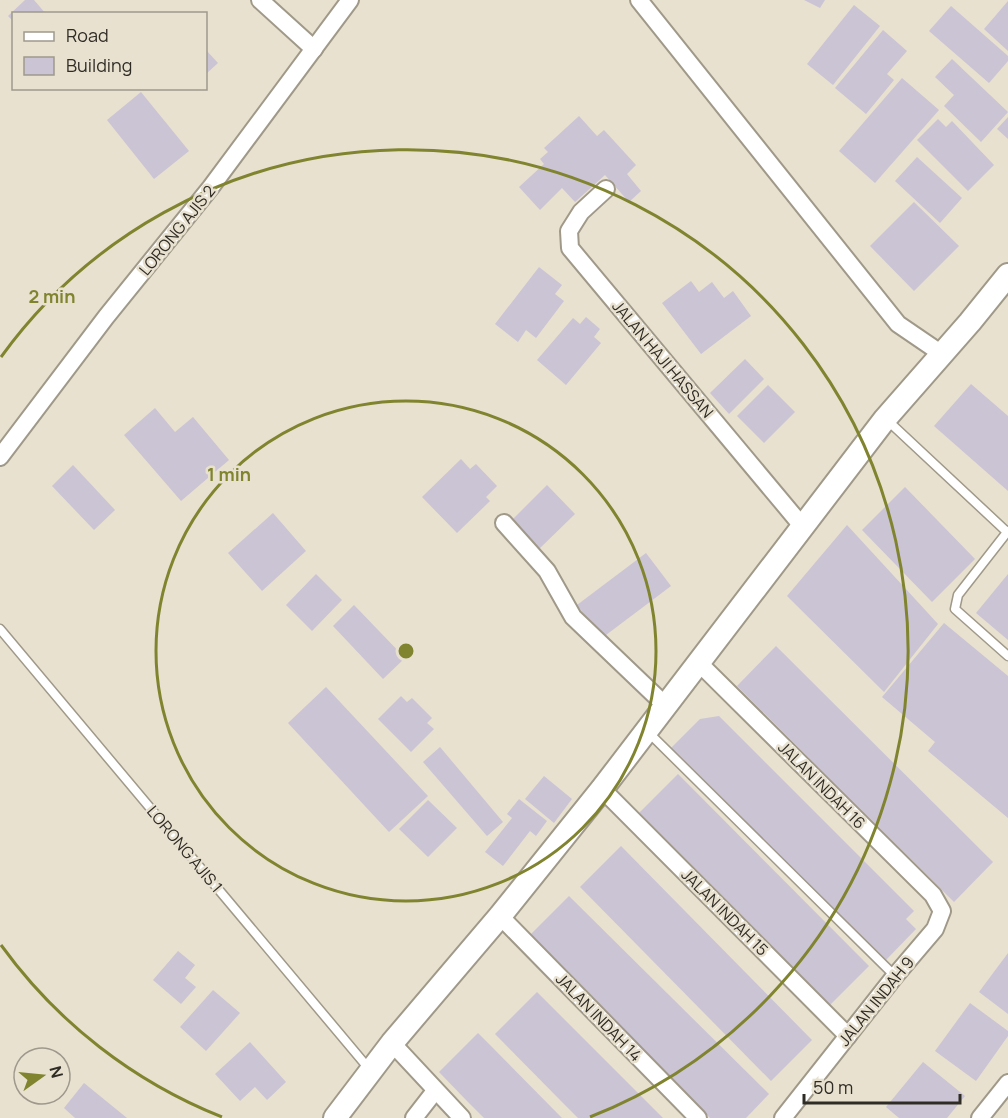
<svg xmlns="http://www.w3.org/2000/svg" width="1008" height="1118" viewBox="0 0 1008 1118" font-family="Manrope,sans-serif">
<rect width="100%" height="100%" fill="#e8e1d0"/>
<g fill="#cac4d5">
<polygon points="25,0 34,0 46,14 14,14 14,22 8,16"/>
<polygon points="804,0 825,0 820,8"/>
<polygon points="1008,1 1008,51 984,29"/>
<polygon points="854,5 880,26 833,85 807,64"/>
<polygon points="951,6 1008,56 1008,61 989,83 929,31"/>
<polygon points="883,30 907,51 887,74 894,80 866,114 835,88"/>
<polygon points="206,50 218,63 206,74"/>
<polygon points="952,59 1008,112 981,142 944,106 954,95 935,77"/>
<polygon points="902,78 939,110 875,183 839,151"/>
<polygon points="141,92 189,151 154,179 107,120"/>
<polygon points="579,116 597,136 604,130 636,165 627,174 641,191 629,202 605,175 575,202 562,188 540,210 519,187 544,164 540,159 548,152 544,148"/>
<polygon points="1008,117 1008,139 997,129"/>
<polygon points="938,119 946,127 952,121 994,165 968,191 917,140"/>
<polygon points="917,157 962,198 940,223 895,181"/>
<polygon points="914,202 959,246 914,291 870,246"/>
<polygon points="539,267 562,285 555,294 564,301 536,338 526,330 518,342 495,324"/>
<polygon points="691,281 699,292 712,282 724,298 733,291 751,316 701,354 662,303"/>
<polygon points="586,317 600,329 594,337 601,343 566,385 537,360 573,318 580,324"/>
<polygon points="745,359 764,379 729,414 710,393"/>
<polygon points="971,384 1008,416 1008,491 934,426"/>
<polygon points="768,385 795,412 764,443 737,416"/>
<polygon points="155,408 175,432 193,417 229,460 181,501 124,435"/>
<polygon points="461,459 470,469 476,464 497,486 486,497 490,501 457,533 422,497"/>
<polygon points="73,465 115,510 94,530 52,486"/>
<polygon points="547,485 575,514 538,550 510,522"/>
<polygon points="905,487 975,559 932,602 862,530"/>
<polygon points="273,513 306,551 262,591 228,553"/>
<polygon points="847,525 938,624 884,692 787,596"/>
<polygon points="646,553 671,586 602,638 577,605"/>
<polygon points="316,574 342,600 312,631 286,605"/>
<polygon points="1008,574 1008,640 976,613"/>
<polygon points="354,605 405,658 383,679 333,626"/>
<polygon points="944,623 1008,676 1008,818 928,751 935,742 882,697"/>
<polygon points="776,646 993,862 954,902 737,686"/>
<polygon points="326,687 428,796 389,832 288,723"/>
<polygon points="401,696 407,702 412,698 432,718 427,723 434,729 411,752 378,719"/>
<polygon points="719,716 914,911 906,919 916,929 885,961 671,748 700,719"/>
<polygon points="440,747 503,822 487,836 423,762"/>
<polygon points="678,774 869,966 829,1006 639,813"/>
<polygon points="544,776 572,799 554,823 525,799"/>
<polygon points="519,799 547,821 536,836 530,831 503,866 485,852 512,818 507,814"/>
<polygon points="428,800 457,828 428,857 399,829"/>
<polygon points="621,846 812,1040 771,1081 580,887"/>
<polygon points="569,896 769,1094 746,1118 710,1118 528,937"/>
<polygon points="178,951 195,965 185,978 196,987 181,1004 153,980"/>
<polygon points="1008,953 1008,1014 979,992"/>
<polygon points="213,990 240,1013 206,1051 180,1027"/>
<polygon points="537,992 663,1118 578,1118 562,1102 495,1034"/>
<polygon points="970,1003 1008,1031 1008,1036 976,1081 935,1051"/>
<polygon points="478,1033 492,1047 562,1118 484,1118 466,1100 439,1072"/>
<polygon points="250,1042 286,1082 267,1100 255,1087 240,1101 215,1074"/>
<polygon points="923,1062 965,1096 947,1118 899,1118 886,1107"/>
<polygon points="84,1083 127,1118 75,1118 64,1108"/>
</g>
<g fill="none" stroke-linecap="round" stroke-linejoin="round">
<defs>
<g id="lane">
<polyline points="886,419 1007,532"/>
<polyline points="1008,531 958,595 955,609 1008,656"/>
<polyline points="0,629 370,1070"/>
<polyline points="647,731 895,976"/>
</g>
<g id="street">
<polyline points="260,0 314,49"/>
<polyline points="639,0 898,324 942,354"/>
<polyline points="606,189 581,212 569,231 570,248 803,527"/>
<polyline points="0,457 106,317 211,187 350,0"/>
<polyline points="504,523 547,571 573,617 666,706"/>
<polyline points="699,663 933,895 942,911 935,929 895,976 783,1118"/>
<polyline points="602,789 848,1036"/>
<polyline points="500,916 698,1118"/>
<polyline points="392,1043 462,1118"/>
<polyline points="414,1118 435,1091"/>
<polyline points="980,1118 1008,1083"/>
</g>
<polyline id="secondary" points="335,1118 392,1043 500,916 602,789 885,419 970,322 1008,275"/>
</defs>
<use href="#lane" stroke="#a09989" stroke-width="11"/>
<use href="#street" stroke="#a09989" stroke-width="20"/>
<use href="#secondary" stroke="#a09989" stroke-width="26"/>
<use href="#lane" stroke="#fff" stroke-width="8"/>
<use href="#street" stroke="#fff" stroke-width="16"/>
<use href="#secondary" stroke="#fff" stroke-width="22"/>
</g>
<g fill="none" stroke="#80842f" stroke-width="3">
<circle cx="406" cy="651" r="250"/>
<path d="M222 1117A501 501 0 0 1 1 945M1 357A501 501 0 1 1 590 1117"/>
</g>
<g text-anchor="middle" stroke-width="5" stroke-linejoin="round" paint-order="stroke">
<g font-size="16" fill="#2f2c25" stroke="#e8e1d0">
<text transform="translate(177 230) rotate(-51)" y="6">LORONG AJIS 2</text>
<text transform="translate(663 359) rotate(50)" y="6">JALAN HAJI HASSAN</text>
<text transform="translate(822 785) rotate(45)" y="6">JALAN INDAH 16</text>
<text transform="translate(185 849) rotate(50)" y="6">LORONG AJIS 1</text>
<text transform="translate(725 912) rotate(45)" y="6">JALAN INDAH 15</text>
<text transform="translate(876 1001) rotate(-51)" y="6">JALAN INDAH 9</text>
<text transform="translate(599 1017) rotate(46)" y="6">JALAN INDAH 14</text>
</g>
</g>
<circle cx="406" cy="651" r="9" fill="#80842f" stroke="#e8e1d0" stroke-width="3"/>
<g font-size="18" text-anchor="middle" font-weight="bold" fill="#80842f" stroke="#e8e1d0" stroke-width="5" stroke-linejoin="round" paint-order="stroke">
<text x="52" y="303">2 min</text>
<text x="229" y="481">1 min</text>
</g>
<rect x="12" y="12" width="195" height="78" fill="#e8e1d0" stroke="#9e998c" stroke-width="1.5"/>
<rect x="24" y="32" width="30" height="9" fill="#ffffff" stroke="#9e998c" stroke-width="1.5"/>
<text x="66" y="42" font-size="18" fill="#2f2c25">Road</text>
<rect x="24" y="57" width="30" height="18" fill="#cac4d5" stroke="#9e998c" stroke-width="1.5"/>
<text x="66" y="72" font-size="18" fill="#2f2c25">Building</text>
<g transform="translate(42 1076) rotate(75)"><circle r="28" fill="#e8e1d0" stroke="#9e998c" stroke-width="1.5"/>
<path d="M0-4.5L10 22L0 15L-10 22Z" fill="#80842f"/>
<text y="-9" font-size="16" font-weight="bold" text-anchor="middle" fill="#2f2c25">N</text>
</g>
<path d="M804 1094v9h156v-9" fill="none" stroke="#2f2c25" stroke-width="3"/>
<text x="813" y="1094" font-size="18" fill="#2f2c25" stroke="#e8e1d0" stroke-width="4.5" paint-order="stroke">50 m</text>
</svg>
